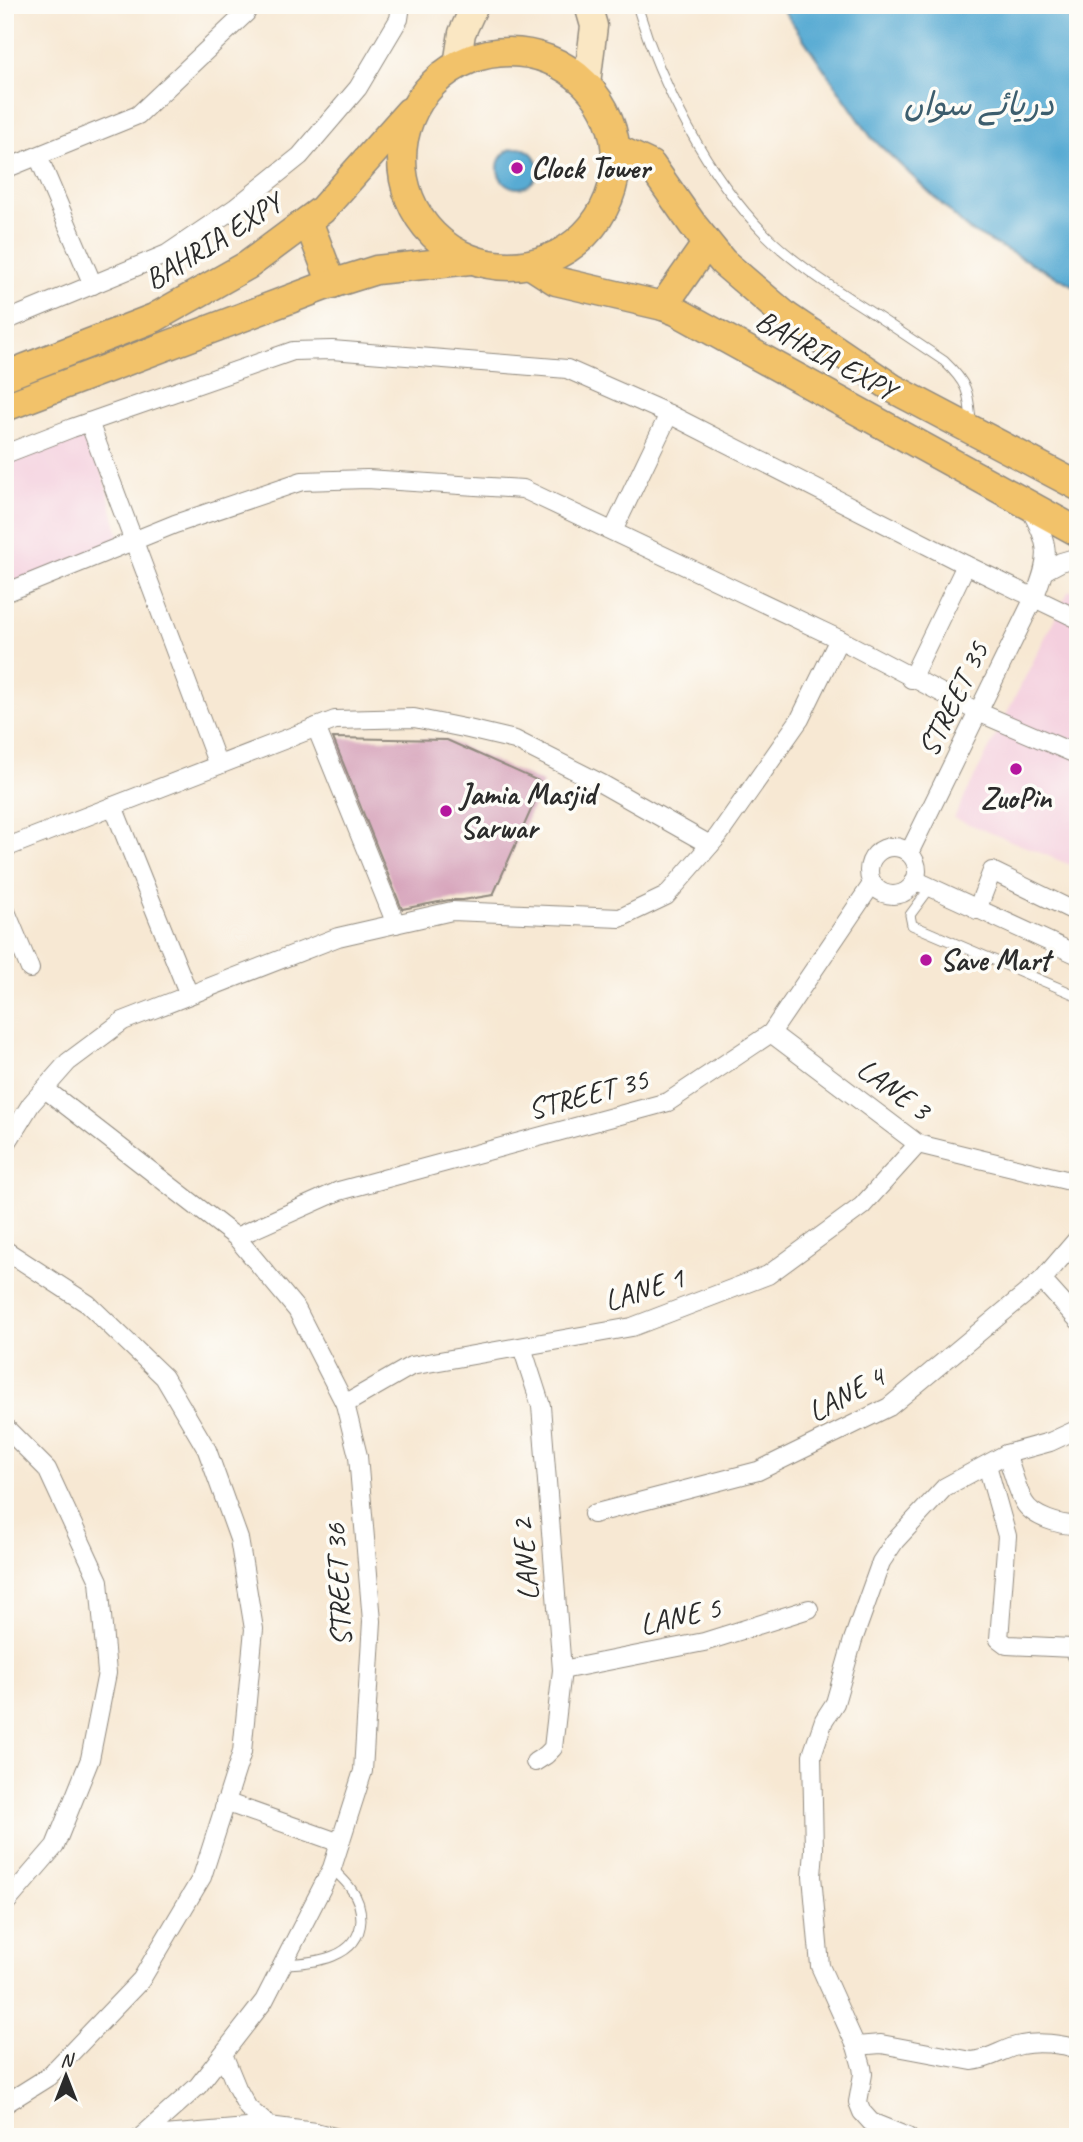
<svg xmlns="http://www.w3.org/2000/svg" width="1083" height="2142" viewBox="0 0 1083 2142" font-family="Caveat,'Playpen Sans Arabic',sans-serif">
<rect width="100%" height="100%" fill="#fdfcf7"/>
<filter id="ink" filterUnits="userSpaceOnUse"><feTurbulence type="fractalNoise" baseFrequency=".0143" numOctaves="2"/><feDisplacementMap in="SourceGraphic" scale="14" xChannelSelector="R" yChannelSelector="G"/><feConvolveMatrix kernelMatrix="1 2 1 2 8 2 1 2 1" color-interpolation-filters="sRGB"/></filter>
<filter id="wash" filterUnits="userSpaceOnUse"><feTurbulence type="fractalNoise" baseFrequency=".00686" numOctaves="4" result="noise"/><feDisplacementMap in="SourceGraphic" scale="28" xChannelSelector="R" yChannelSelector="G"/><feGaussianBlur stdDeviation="1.57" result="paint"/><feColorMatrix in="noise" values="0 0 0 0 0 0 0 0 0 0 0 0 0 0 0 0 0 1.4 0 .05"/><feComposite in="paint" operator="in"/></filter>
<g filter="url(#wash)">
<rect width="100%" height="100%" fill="#f7e8d3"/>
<g fill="#f4cfde">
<polygon points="89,422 122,546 5,593 5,454"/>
<polygon points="1069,590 1078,594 1078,868 954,818"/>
</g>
<g fill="#58abd3" stroke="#426b7f" stroke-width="2">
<polygon points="780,5 1054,5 1078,26 1078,288 969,230 871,137"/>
<circle cx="518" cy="168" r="20"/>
</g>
<g id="blocks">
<polygon fill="#d5a1b9" points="333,738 447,740 543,783 493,895 463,900 449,900 402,909"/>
</g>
</g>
<g filter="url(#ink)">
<use href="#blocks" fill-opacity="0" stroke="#918a7f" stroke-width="2"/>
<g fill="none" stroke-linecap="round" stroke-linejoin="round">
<defs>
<g id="lane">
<path d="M637 5C661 86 707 175 766 235 792 261 824 282 855 302 885 321 914 341 944 361 967 383 969 391 971 423"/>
<polyline points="930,888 910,915 912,925 1078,996"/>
<path d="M283 1964C313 1963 359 1959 361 1920 361 1908 358 1898 351 1889 346 1881 338 1875 332 1868"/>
</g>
<g id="street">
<polyline points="38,156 93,285"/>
<polyline points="5,169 138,115 246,13 249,5"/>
<polyline points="5,321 167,254 235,208 300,156 358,88 399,19 401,5"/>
<polyline points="89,422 218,765"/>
<polyline points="5,454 72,428 293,351 332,350 567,369 669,414 966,565 1078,619"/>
<polyline points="613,531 669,414"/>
<polyline points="1046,570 1061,562 1078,557"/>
<polyline points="5,593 175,524 302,481 367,479 523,489 839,639 978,712 1078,755"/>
<polyline points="911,679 966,565"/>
<polyline points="316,727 396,924"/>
<polyline points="113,806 189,995"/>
<circle cx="893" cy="871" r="24"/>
<polyline points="5,848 335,720 414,718 464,728 515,740 602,784 710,845"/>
<path d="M909 853 1034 598C1051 556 1050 546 1029 507"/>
<polyline points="915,880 1078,955"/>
<polyline points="5,909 30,969"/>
<polyline points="977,910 992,871 1078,913"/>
<polyline points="771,1033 918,1144 1078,1183"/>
<polyline points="45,1089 236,1237 297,1310 345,1404 358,1456 372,1621 363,1771 340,1843 332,1868 264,2001 198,2086 141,2137"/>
<polyline points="5,1146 31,1104 68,1062 123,1021 338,937 452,911 620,918 666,896 718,836 800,719 839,639"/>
<polyline points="236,1237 339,1191 668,1102 771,1033 872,884"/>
<polyline points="5,1250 88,1304 164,1377 207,1450 239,1539 254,1629 242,1752 202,1877 141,1980 48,2077 5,2104"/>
<polyline points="1042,1280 1078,1320"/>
<polyline points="522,1347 541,1406 562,1670 553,1748 546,1755 535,1762"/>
<polyline points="345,1404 411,1366 632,1327 768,1275 862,1206 918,1144"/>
<polyline points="5,1427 47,1469 99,1581 107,1673 90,1759 55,1846 5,1904"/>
<path d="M1078 1429 1050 1442 1006 1454C1012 1469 1016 1488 1024 1502 1032 1517 1061 1526 1078 1525"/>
<polyline points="987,1465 1007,1536 999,1639 1007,1645 1072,1648 1078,1659"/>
<polyline points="593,1514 758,1471 889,1407 1042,1280 1078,1238"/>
<polyline points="562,1670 704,1642 809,1609"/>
<polyline points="225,1802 340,1843"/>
<path d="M856 2046 881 2044 972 2061C993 2059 1003 2048 1021 2045 1038 2041 1062 2044 1078 2049"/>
<polyline points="223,2054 237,2088 248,2108 269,2126 315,2132 334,2137"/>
<polyline points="141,2137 269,2126"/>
<polyline points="908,2137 871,2122 862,2112 858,2102 863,2074 862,2067 856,2046 820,1966 812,1876 814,1850 812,1755 824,1720 835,1703 853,1640 881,1562 895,1541 945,1487 1006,1454"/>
</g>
<g id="secondary">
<polyline points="457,65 462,33 475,5"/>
<polyline points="587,84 594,26 588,5"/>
</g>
<g id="primary">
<circle cx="509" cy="159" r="107"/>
<polyline points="617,149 651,165 693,225 723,262 786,316 894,389 1078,486"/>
<polyline points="308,221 332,284"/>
<polyline points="531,265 556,281 663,306 676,311 1078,532"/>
<polyline points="663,306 707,243"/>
<polyline points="5,376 154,318 248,265 322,210 409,112"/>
<polyline points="5,407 322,287 376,270 470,260"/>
</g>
</defs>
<use href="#lane" stroke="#918a7f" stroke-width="11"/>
<use href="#street" stroke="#918a7f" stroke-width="20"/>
<use href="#secondary" stroke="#918a7f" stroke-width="29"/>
<use href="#primary" stroke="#918a7f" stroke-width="31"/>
<use href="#lane" stroke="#fff" stroke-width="9"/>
<use href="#street" stroke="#fff" stroke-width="18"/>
<use href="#secondary" stroke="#fae7c3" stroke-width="26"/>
<use href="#primary" stroke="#f2c26a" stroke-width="28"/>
</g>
</g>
<g fill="#b5179e" stroke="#fdfcf7" stroke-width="2.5">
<circle cx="517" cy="168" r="7"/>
<circle cx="1016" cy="769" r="7"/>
<circle cx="446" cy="811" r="7"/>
<circle cx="926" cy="960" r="7"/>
</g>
<g text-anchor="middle" stroke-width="7" stroke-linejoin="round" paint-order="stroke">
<g font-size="30" font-weight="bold" fill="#2b2b2b" stroke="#fdfcf7" text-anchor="start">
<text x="531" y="178">Clock Tower</text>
<text x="460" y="804">Jamia Masjid<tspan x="460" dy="34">Sarwar</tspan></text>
<text x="1016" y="808" text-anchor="middle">ZuoPin</text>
<text x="940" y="970">Save Mart</text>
</g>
<g font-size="30" fill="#2b2b2b" stroke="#fdfcf7">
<text transform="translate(213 241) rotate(-32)" y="10">BAHRIA EXPY</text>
<text transform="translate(826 355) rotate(29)" y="10">BAHRIA EXPY</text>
<text transform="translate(953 699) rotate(-64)" y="10">STREET 35</text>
<text transform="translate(894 1089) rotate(36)" y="10">LANE 3</text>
<text transform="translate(588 1094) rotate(-15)" y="10">STREET 35</text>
<text transform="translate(644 1289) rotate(-18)" y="10">LANE 1</text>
<text transform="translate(846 1394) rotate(-29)" y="10">LANE 4</text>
<text transform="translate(525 1560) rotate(-95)" y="10">LANE 2</text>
<text transform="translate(338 1585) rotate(-93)" y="10">STREET 36</text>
<text transform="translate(680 1616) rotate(-13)" y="10">LANE 5</text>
</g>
<g font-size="32" font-style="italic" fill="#3d5e6e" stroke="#fdfcf7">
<text x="979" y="115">دریائے سواں</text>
</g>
</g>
<rect width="1083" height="2142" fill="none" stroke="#fdfcf7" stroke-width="28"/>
<g transform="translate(66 2076)" stroke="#fdfcf7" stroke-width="5" paint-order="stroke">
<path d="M0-5L12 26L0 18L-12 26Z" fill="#2b2b2b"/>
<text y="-10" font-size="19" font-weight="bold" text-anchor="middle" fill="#2b2b2b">N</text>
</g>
</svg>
